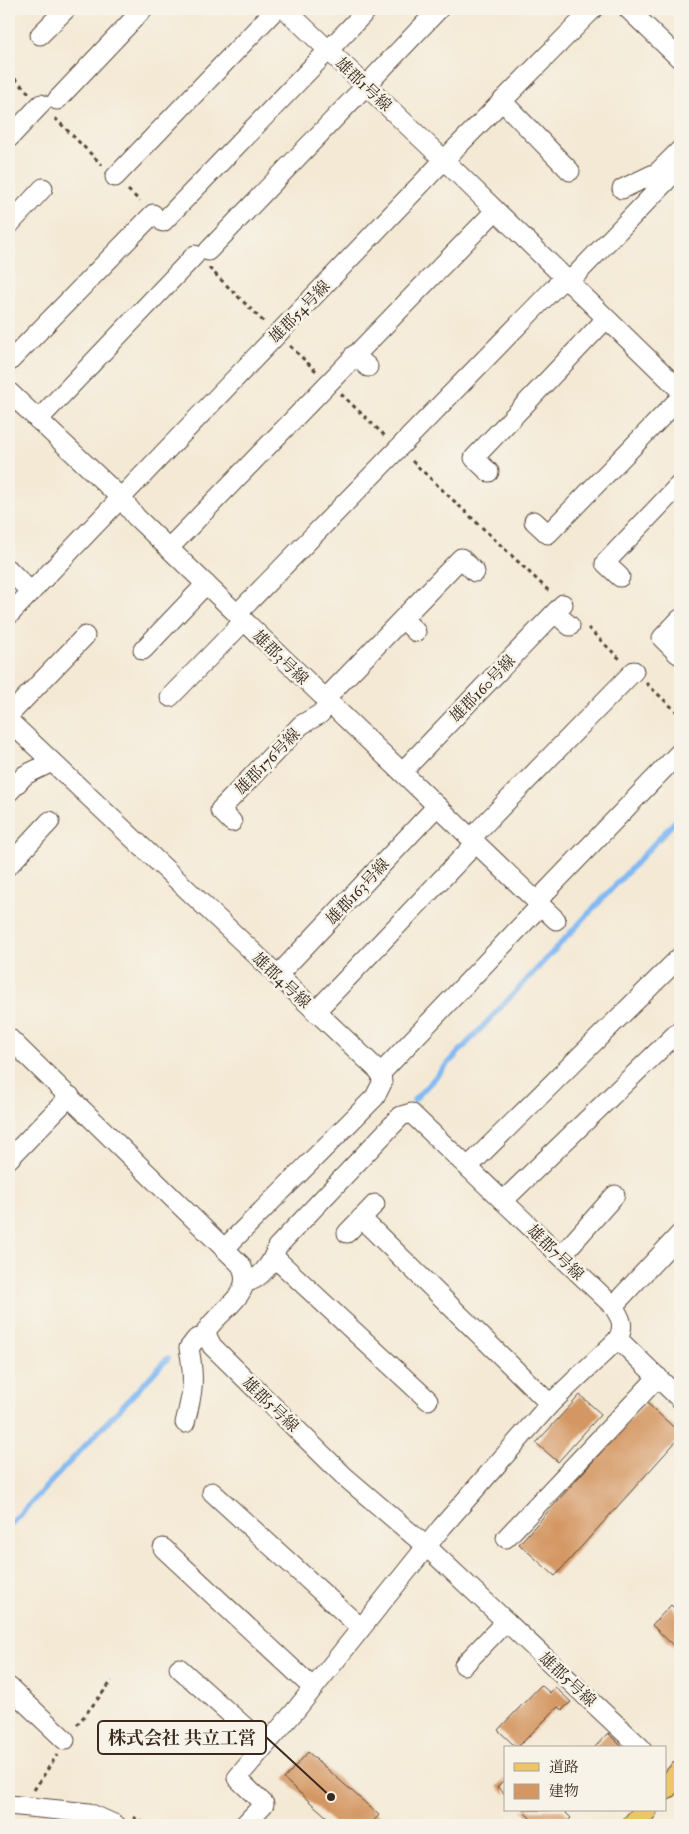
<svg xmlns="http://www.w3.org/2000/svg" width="689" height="1834" viewBox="0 0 689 1834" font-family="'IM FELL Double Pica','Noto Serif JP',serif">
<rect width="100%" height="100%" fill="#f7f3e8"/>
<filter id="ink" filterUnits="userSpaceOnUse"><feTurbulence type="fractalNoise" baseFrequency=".02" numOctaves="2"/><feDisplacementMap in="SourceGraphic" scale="10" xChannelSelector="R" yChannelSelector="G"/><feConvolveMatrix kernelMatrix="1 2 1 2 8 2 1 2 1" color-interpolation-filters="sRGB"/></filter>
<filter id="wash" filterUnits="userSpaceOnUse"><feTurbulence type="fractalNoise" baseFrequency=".0096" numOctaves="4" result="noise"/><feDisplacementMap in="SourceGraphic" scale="20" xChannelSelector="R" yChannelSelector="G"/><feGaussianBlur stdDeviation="1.12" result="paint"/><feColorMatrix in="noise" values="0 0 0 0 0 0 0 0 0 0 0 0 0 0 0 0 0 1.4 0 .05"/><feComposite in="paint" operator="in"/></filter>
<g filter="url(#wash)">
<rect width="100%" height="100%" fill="#f4e9d5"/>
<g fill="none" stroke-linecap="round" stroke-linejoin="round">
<g stroke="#82b9f2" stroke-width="5.5">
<polyline points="414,1100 680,816"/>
<polyline points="9,1526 168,1358"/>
</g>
</g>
<g id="blocks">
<g fill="#d49764">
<polygon points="580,1395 601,1414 558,1462 536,1443"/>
<polygon points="646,1402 680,1433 680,1437 555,1576 519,1544"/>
<polygon points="671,1605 680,1614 680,1652 652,1625"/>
<polygon points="541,1685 550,1693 555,1687 571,1702 562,1710 558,1707 517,1748 498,1730"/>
<polygon points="608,1733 623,1748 594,1748"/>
<polygon points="308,1752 379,1815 370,1825 336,1825 284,1779"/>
<polygon points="505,1779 505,1794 497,1787"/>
<polygon points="522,1810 563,1810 571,1818 564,1825 537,1825"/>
</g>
</g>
</g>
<g filter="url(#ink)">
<use href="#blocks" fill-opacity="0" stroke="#574739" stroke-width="1"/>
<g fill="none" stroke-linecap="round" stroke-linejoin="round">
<defs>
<g id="minor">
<polyline points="285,9 444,160 680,390"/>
<polyline points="628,9 680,59"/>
<polyline points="40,35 66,9"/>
<polyline points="57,100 143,9"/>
<polyline points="502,101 570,171"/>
<polyline points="9,138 41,104"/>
<polyline points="115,177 276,9"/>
<polyline points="622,189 658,172 680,150"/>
<polyline points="163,222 368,9"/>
<polyline points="9,225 43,188"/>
<polyline points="208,251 439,9"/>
<polyline points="568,283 675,172"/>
<polyline points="354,355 368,367"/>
<polyline points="9,362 153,214"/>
<polyline points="9,392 121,498 136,517 556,920"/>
<polyline points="38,420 195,255"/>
<polyline points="489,472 474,458 606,319"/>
<polyline points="534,521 548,534 680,398"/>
<polyline points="169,548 495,211"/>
<polyline points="9,570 31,592"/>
<polyline points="620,577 605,563 680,484"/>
<polyline points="555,613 570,626"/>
<polyline points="237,614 564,278"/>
<polyline points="9,615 444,160 593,9"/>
<polyline points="403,619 416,632"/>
<polyline points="143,650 206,584"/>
<polyline points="678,654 662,638 680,619"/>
<polyline points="170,697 244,621"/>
<polyline points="325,699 461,558 475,572"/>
<polyline points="9,715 85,636"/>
<polyline points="9,721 381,1073 382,1083 375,1097 224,1249"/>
<polyline points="402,772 563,604"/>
<polyline points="9,792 25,775 52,762"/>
<polyline points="232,822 220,810 301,725 320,714 330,703"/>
<polyline points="471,838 634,671"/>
<polyline points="9,865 50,821"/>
<polyline points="537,901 680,752"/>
<polyline points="277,976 437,806"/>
<polyline points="315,1012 476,843"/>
<path d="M9 1038 241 1265C256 1294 221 1308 207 1330V1336L212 1346 344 1476 427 1547 641 1748"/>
<polyline points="381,1073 541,905"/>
<polyline points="9,1159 70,1096"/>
<polyline points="468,1167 680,957"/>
<polyline points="503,1201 680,1030"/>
<polyline points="361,1218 550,1404"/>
<polyline points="347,1233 375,1204"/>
<polyline points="561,1256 615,1195"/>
<polyline points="274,1257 428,1400"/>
<path d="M246 1282C261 1280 273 1261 277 1247L401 1116 411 1113 613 1306C621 1318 625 1325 618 1339L680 1399"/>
<polyline points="613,1306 680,1234"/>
<path d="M185 1423C193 1392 195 1380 189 1348L196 1339 207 1336"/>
<polyline points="212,1492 361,1628"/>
<polyline points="506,1538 658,1377"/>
<polyline points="163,1548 313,1688"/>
<polyline points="464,1665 506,1621"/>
<polyline points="179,1668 265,1745"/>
<polyline points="9,1687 65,1740"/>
<polyline points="9,1805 89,1813 116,1825"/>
<polyline points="244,1825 264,1804 237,1778 295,1711 442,1527 550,1404 618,1339"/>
</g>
<g id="major">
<polyline points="665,1789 680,1772"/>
<polyline points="633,1825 646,1810"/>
</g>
</defs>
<use href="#minor" stroke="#574739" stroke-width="21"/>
<use href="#major" stroke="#574739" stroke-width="24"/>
<g stroke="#574739" stroke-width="3" stroke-dasharray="4 4" stroke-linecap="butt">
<polyline points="9,73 29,93"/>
<polyline points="55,118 102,165"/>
<polyline points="128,190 140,201"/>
<polyline points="209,268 265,323"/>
<polyline points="290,346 316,371"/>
<polyline points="341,394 385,436"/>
<polyline points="412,461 551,593"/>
<polyline points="588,628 621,660"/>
<polyline points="646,683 680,715"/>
<polyline points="77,1725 112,1681"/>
<polyline points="676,1753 680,1747"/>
<polyline points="34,1790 57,1755"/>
<polyline points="133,1817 148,1825"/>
</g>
<use href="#minor" stroke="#fff" stroke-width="19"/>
<use href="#major" stroke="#ecc669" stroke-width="22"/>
</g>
</g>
<g text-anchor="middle" stroke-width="5" stroke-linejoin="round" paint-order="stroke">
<g font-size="16" fill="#3b2a1e" stroke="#f7f3e8">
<text transform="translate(364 84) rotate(43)" y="6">雄郡1号線</text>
<text transform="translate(299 311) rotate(-46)" y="6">雄郡54号線</text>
<text transform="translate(281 657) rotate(44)" y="6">雄郡3号線</text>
<text transform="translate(482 688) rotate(-46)" y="6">雄郡160号線</text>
<text transform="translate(267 761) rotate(-46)" y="6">雄郡176号線</text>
<text transform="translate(357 891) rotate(-47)" y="6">雄郡163号線</text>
<text transform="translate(282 980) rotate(43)" y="6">雄郡4号線</text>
<text transform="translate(556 1252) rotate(44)" y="6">雄郡7号線</text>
<text transform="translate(271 1404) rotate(44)" y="6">雄郡5号線</text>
<text transform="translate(568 1679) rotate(43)" y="6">雄郡5号線</text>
</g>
</g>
<path fill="none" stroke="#3b2a1e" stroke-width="2" d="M331 1797L266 1737"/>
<circle fill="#3b2a1e" stroke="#f7f3e8" stroke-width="2" cx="331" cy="1797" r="5"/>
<rect fill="#f7f3e8" stroke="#3b2a1e" stroke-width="2" x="98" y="1721" width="168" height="33" rx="5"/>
<g font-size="18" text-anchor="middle" font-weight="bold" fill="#3b2a1e">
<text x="182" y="1744">株式会社 共立工営</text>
</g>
<rect width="689" height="1834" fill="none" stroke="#f7f3e8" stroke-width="30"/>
<rect x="504" y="1746" width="162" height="65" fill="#f7f3e8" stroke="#aca397"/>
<rect x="514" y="1763" width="25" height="8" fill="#ecc669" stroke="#aca397"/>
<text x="549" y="1772" font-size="15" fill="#3b2a1e">道路</text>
<rect x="514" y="1784" width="25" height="15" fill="#d49764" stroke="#aca397"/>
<text x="549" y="1796" font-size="15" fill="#3b2a1e">建物</text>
</svg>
